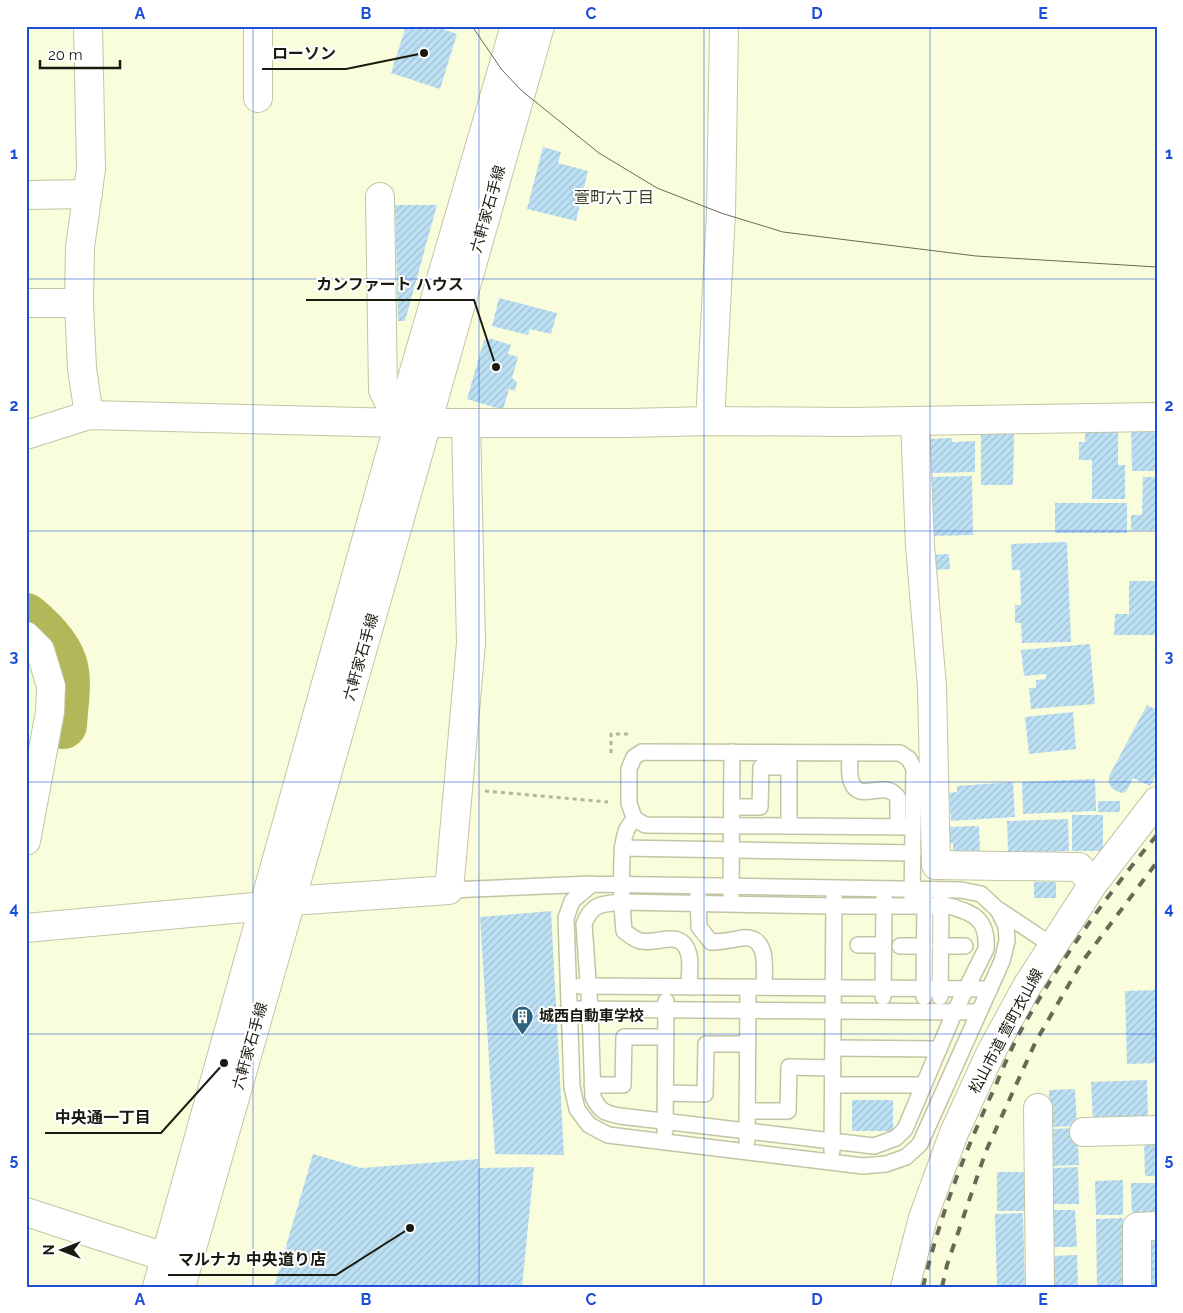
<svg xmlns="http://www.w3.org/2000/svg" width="1183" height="1313" viewBox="0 0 1183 1313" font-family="Raleway,'Noto Sans JP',sans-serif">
<defs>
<pattern id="building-hatch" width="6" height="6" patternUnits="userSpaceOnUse" patternTransform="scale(1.25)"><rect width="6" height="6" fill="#bce0f4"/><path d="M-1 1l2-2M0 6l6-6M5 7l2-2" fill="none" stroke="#a1c0d0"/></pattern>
</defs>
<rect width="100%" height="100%" fill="#f9fddb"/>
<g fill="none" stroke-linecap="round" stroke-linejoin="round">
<path stroke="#b2b759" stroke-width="48" d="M26 617C40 629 57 645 63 663 69 681 64 706 63 725"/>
</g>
<g fill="url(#building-hatch)">
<polygon points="406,26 434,26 457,34 440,89 391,73"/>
<polygon points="543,147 561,152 558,163 588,171 576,221 527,209"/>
<polygon points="395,205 437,205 405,321 398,321"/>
<polygon points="499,298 557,313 551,334 530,329 528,335 492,326"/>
<polygon points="489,338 511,345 508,354 518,357 512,378 517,382 515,391 509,389 503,410 467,399 484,340 488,341"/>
<polygon points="1085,426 1118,426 1118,465 1125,465 1125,499 1092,499 1092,460 1079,460 1079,442 1085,442"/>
<polygon points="1131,426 1157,426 1157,471 1132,471"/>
<polygon points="981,434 1014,434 1013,485 981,485"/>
<polygon points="952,438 952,442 975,441 975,472 929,473 928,439"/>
<polygon points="972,476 973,535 931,536 930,477"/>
<polygon points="1143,477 1157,477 1157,530 1131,530 1131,515 1142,515"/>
<rect x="1055" y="503" width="72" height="30"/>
<polygon points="1067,542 1071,642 1022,643 1021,623 1015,623 1015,605 1021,605 1020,570 1012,570 1011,544"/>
<polygon points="949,554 950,569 931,570 930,555"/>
<polygon points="1129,581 1157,581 1157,635 1114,635 1115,614 1129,614"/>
<polygon points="1090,644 1095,704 1031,709 1029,688 1036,688 1036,680 1046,679 1046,674 1024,676 1021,650"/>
<polygon points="1147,705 1157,710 1157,773 1150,786 1133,778 1126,792 1121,793 1113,789 1109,784 1109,776"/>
<polygon points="1073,712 1076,749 1029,754 1025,717"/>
<polygon points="1095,779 1096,811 1023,814 1022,782"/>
<polygon points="1013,782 1015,817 951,821 949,793 957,792 957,786"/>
<rect x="1098" y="801" width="22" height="11"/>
<rect x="1072" y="815" width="31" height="36"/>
<polygon points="1068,819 1069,851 1008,853 1007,821"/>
<polygon points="979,826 980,851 953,852 953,843 946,843 945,827"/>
<rect x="1034" y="882" width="22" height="16"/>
<polygon points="551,911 564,1155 495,1154 480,917"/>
<polygon points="1157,990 1157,1063 1127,1064 1125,991"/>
<polygon points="1147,1080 1148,1121 1093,1123 1091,1082"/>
<polygon points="1075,1089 1077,1126 1050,1127 1049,1090"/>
<rect x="852" y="1100" width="41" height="31"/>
<polygon points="1077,1128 1079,1165 1052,1166 1051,1129"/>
<polygon points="1144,1142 1157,1142 1157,1176 1145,1176"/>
<polygon points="313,1154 361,1168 479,1159 478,1168 534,1167 522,1287 274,1287"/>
<polygon points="1078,1167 1079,1204 1053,1204 1052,1168"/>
<rect x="997" y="1172" width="27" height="39"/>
<polygon points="1123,1180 1123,1215 1096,1215 1095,1181"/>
<polygon points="1131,1183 1157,1183 1157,1217 1132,1217"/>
<polygon points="1049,1210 1075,1210 1077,1247 1050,1247"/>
<polygon points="1023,1213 1025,1287 997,1287 995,1214"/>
<polygon points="1123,1218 1124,1287 1097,1287 1096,1219"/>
<polygon points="1145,1236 1157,1236 1157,1287 1146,1287"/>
<polygon points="1077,1255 1078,1287 1052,1287 1051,1256"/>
</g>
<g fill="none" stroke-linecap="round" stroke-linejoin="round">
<defs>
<g id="lane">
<path d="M850 753C850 760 849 769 850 776 855 805 879 783 892 792 893 792 898 797 898 798V827"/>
<polyline points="732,807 760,807 761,767 789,767"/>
<path d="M634 818C632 823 627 827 626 832 619 848 622 912 624 931 629 935 635 940 641 941 658 945 682 927 689 955 691 964 689 977 689 987"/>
<polyline points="789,826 789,758"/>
<polyline points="622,848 913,853"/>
<polyline points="449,890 592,884 961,890 981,894 998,910 1006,926 1007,941 1002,961 920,1144 906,1157 886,1164 863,1166 608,1135 589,1125 577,1109 572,1087 566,918 572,901 592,884"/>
<path d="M698 894 699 927 711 942C722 942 732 940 742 938 770 935 764 970 764 987"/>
<polyline points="731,895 732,752"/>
<polyline points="912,899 913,827 645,825 634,818 629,803 629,769 634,757 642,752 900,753 909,759 914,769 913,827"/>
<path d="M622 902 833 906H949C975 913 988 920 986 949L955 1011 905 1129 896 1138 874 1146 620 1116C604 1113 600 1111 593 1097L590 1009 584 924C592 903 602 904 622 902Z"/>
<polyline points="999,910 1053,946"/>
<polyline points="858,945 883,945"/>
<polyline points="900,946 924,946"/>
<polyline points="940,946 965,946"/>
<polyline points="580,986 990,989"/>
<polyline points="883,997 884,898"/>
<polyline points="924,997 925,898"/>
<polyline points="940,997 941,898"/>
<polyline points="569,1009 979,1012"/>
<polyline points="833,1048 939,1049"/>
<polyline points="592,1085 623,1085 624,1037 666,1037"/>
<polyline points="833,1085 924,1085"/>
<polyline points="666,1093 705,1094 706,1044 748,1044"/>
<polyline points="747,1111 788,1111 789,1067 833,1068"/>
<polyline points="665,1131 666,1001"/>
<polyline points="747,1141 748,987"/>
<polyline points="832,1151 834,896"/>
</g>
<g id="street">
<polyline points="88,26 91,169 80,247 79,303 82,369 89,415"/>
<polyline points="258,26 258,98"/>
<polyline points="26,195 88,194"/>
<polyline points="380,197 383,390 399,423"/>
<polyline points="26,303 79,303"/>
<polyline points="710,421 721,213 724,26"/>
<polyline points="915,421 920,546 932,687 936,865 1079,867 1093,884"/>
<polyline points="26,435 89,415 399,423 627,423 710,421 850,422 1157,417"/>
<polyline points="26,636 40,650 51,686 50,712 26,841"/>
<polyline points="26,928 265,906 291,901 449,890 471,643 466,423"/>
<polyline points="1038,1108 1040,1287"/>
<polyline points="1084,1132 1157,1130"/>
<polyline points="26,1212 187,1264"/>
<polyline points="905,1287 923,1218 954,1133 990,1054 1027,986 1093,884 1157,801"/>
<polyline points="1137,1287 1137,1227 1157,1226"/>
</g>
<g id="secondary">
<polyline points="157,1287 399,423 515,26"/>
<polyline points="181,1287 540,26"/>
</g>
</defs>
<use href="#lane" stroke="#c2c5a5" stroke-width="18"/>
<use href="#street" stroke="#c2c5a5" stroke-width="30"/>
<use href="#secondary" stroke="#c2c5a5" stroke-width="30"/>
<g stroke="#b3b69b" stroke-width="3" stroke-dasharray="4 4" stroke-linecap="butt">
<polyline points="611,753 611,734 629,734"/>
<polyline points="485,791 608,802"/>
</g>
<use href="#lane" stroke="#fff" stroke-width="15"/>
<use href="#street" stroke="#fff" stroke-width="28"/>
<use href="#secondary" stroke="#fff" stroke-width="28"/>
<polyline stroke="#686a56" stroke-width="1" points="472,26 502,70 522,91 599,153 657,188 721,213 783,232 976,256 1157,267"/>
<g stroke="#686a56" stroke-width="4" stroke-dasharray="9 9" stroke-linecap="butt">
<path d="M923 1287C939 1218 965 1151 995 1087 1003 1068 1011 1049 1020 1032 1059 962 1106 896 1157 835"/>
<polyline points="942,1287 947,1265 986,1151 1036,1041 1082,962 1157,862"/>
</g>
</g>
<path fill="none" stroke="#1d4ed8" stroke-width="1" stroke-opacity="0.55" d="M253 26V1287M479 26V1287M704 26V1287M930 26V1287M26 279H1157M26 531H1157M26 782H1157M26 1034H1157"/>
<defs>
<symbol id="building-pin" viewBox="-11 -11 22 30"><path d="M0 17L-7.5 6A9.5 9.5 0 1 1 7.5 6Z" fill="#2b627d" stroke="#fff"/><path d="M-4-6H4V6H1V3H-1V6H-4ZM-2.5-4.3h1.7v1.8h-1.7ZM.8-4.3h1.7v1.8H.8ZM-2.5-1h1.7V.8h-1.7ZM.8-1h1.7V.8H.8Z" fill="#fff"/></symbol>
</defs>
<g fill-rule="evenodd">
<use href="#building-pin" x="510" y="1004" width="25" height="34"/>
</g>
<g text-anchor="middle" stroke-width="4" stroke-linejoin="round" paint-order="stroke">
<g font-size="15" fill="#1a1b0f" stroke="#fff">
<text transform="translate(488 209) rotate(-74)" y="5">六軒家石手線</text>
<text transform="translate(361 657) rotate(-74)" y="5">六軒家石手線</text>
<text transform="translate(1006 1031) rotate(-62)" y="5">松山市道 萱町衣山線</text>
<text transform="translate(250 1046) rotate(-74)" y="5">六軒家石手線</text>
</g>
<g font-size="15" font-weight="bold" fill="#1a1b0f" stroke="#fff" text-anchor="start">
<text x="539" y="1021">城西自動車学校</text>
</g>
<g font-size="16" fill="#3e4025" stroke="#fff">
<text x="614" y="203">萱町六丁目</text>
</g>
</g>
<path fill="none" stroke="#1a1b0f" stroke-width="2" d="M424 53L346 69H262M496 367L474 300H306M224 1063L161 1133H45M410 1228L336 1275H168"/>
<g fill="#1a1b0f" stroke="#fff" stroke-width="2">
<circle cx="424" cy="53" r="5"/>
<circle cx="496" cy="367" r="5"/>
<circle cx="224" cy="1063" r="5"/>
<circle cx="410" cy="1228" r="5"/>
</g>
<g font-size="16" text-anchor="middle" font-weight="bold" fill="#1a1b0f" stroke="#fff" stroke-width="4" stroke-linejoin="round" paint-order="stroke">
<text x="304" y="59">ローソン</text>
<text x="390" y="290">カンファート ハウス</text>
<text x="103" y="1123">中央通一丁目</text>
<text x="252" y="1265">マルナカ 中央道り店</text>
</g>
<rect width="1183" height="1313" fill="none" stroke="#ffffff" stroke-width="55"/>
<g transform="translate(62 1250) rotate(270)" stroke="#ffffff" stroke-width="4" paint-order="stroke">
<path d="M0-4L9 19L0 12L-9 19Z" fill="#1a1b0f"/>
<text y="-8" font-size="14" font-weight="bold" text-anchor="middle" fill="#1a1b0f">N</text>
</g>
<path d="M40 60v8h80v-8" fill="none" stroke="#1a1b0f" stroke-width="2.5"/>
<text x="48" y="60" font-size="15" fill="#1a1b0f" stroke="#ffffff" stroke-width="4" paint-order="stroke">20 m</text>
<rect x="28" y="28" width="1128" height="1258" fill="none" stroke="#1d4ed8" stroke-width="2"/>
<g font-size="16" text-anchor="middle" font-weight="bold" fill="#1d4ed8">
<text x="140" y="19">A</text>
<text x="366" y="19">B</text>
<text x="591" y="19">C</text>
<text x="817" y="19">D</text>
<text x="1043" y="19">E</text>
<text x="14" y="159">1</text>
<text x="1169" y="159">1</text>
<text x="14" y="411">2</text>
<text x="1169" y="411">2</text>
<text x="14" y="662">3</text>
<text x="1169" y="662">3</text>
<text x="14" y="914">4</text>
<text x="1169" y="914">4</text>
<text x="14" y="1165">5</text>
<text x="1169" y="1165">5</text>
<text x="140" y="1305">A</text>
<text x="366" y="1305">B</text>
<text x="591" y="1305">C</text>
<text x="817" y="1305">D</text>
<text x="1043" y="1305">E</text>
</g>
</svg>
